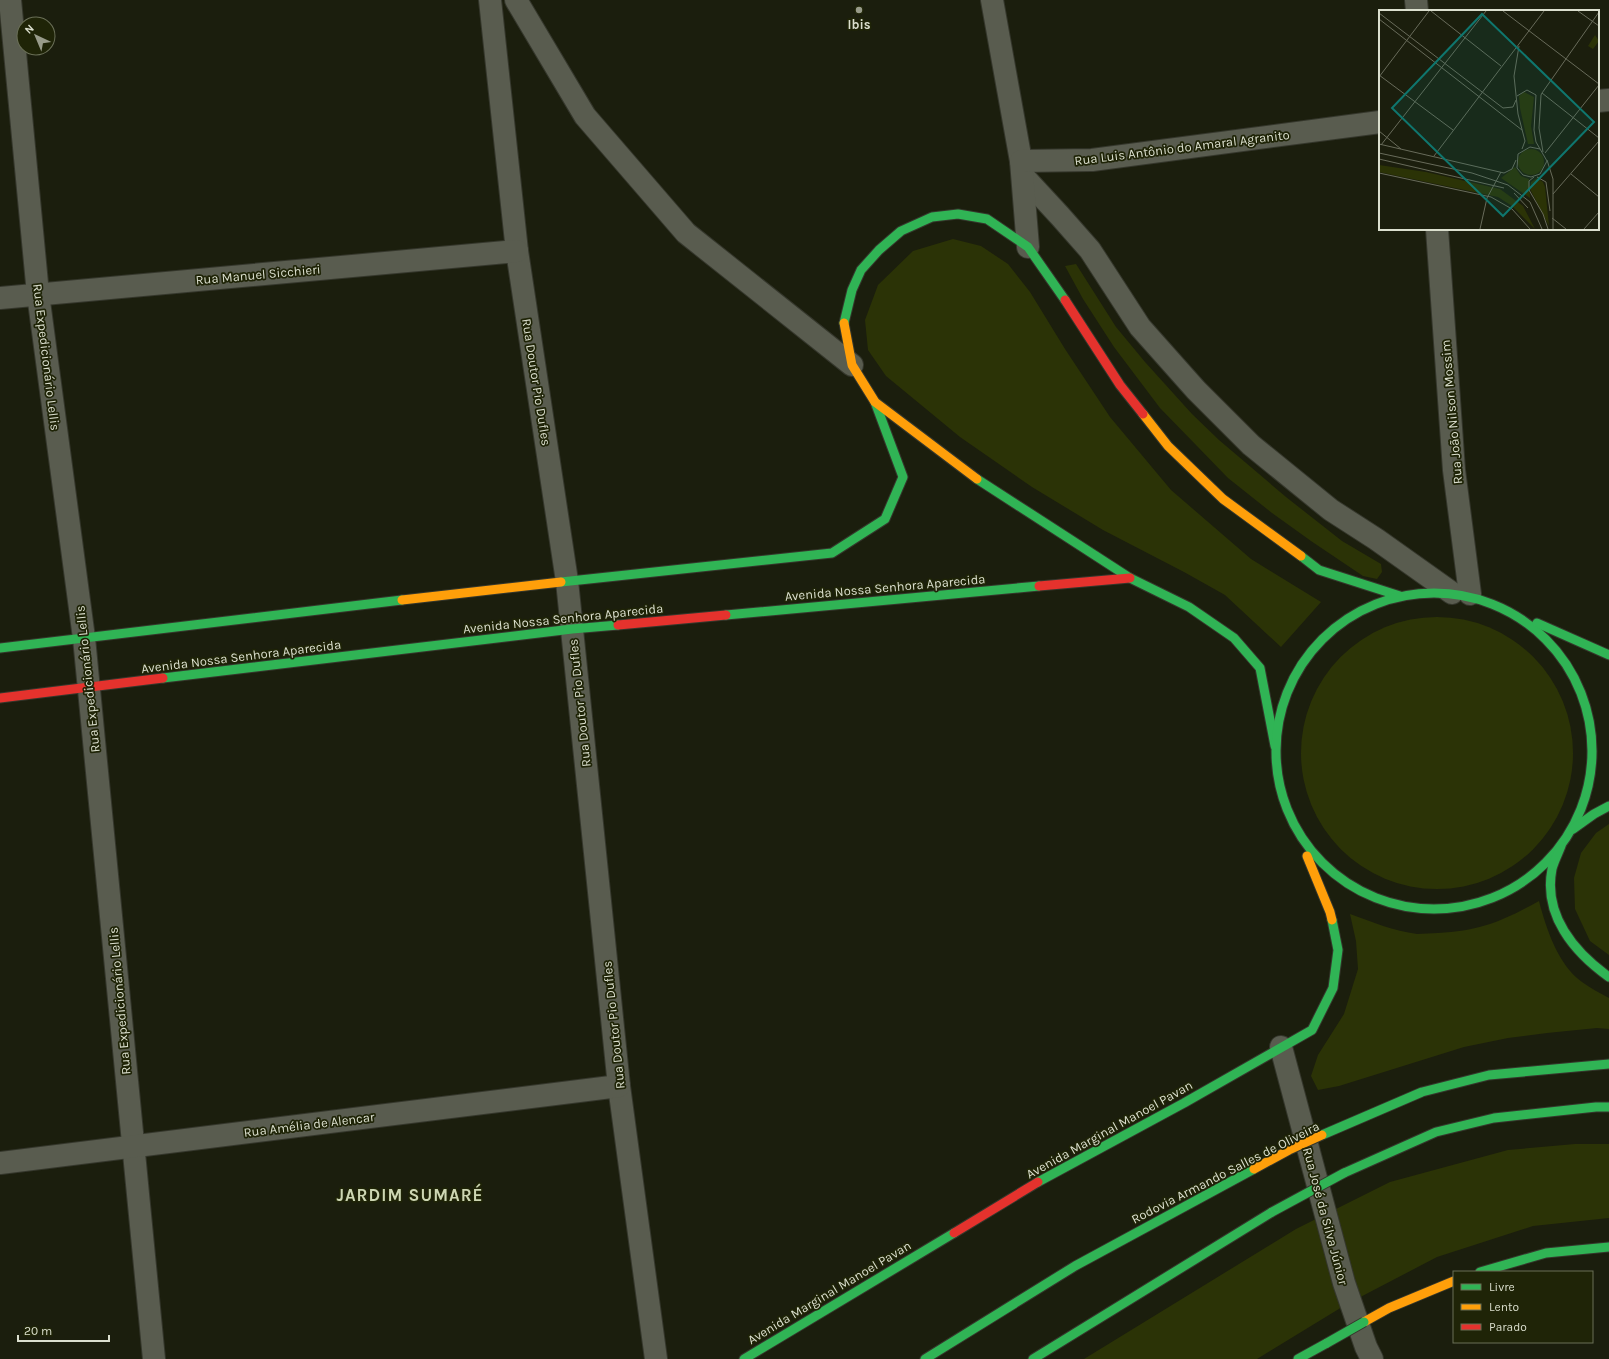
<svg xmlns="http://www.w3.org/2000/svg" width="1609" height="1359" viewBox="0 0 1609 1359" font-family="Karla,sans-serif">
<rect width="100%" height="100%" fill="#1b1e0d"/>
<g fill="#2b3306">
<polygon points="953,239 981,246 1008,264 1030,292 1065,349 1110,417 1171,490 1251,559 1321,602 1281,647 1225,595 1184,572 1103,530 1032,487 960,437 886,376 868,350 865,320 878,285 913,251"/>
<polygon points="1076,264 1116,327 1145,362 1192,414 1219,440 1286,497 1342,541 1381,564 1382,572 1377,579 1363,576 1311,541 1272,513 1228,478 1196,445 1160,408 1114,347 1083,299 1065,266"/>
<circle cx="1437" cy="753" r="136"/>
<polygon points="1609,824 1609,955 1590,941 1575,909 1574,878 1581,853 1596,833"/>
<path d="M1539 901C1546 928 1558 965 1582 982 1590 988 1600 993 1609 998V1029L1597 1028 1547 1033 1508 1038 1464 1047 1339 1086 1318 1090 1311 1076 1318 1055 1344 1014 1358 969 1356 941 1350 914C1372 922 1394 931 1417 934 1424 934 1432 933 1438 933 1480 931 1503 921 1539 901Z"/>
<polygon points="1575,1144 1609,1144 1609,1218 1533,1226 1437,1257 1347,1304 1257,1359 1084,1359 1296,1229 1390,1182 1508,1150"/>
</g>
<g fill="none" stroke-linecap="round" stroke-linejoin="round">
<defs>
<g id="street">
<polyline points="10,0 38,294 84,638 154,1359"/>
<polyline points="490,0 517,251 567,581 619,1086 656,1359"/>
<polyline points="516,0 585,116 686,233 852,365"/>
<polyline points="992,0 1021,161"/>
<polyline points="1416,0 1417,11"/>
<polyline points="1598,101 1609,100"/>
<polyline points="1023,176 1060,216 1090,250 1140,327 1196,390 1251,445 1331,510 1376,539 1452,593"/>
<polyline points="1437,229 1454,470 1470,594"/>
<polyline points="1028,247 1021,161 1092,160 1380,122"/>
<polyline points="0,298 517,251"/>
<polyline points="1281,1047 1344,1283 1366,1347 1372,1359"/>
<polyline points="0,1163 619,1086"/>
</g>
<g id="fast">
<polyline points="844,323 852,290 861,270 879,250 901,231 932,217 958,214 987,219 1028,247 1065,300"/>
<polyline points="977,479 1130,578 1189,607 1234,638 1260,668 1275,746"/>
<polyline points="1301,556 1319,570 1400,596"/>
<polyline points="561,582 832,553 885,519 903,477 875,402"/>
<circle cx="1434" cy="751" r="158"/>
<polyline points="726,615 1039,586"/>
<polyline points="1537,623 1609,655"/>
<polyline points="0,648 402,600"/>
<polyline points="163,678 572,629 618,625"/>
<polyline points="1573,829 1594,814 1609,806"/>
<path d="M1561 846C1558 854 1554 861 1552 869 1543 915 1574 952 1609 977"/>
<polyline points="1322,1135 1422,1092 1489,1075 1609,1064"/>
<polyline points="1344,1173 1436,1132 1494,1118 1596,1107 1609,1107"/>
<polyline points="1038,1182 1184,1103 1312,1030 1333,988 1338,950 1332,920"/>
<polyline points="1480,1272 1546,1253 1609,1247"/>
<polyline points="744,1359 954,1233"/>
<polyline points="925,1359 1075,1266 1254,1169"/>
<polyline points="1033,1359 1272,1212"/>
<polyline points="1298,1359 1327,1343"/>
</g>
<g id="slow">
<polyline points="844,323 852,365 875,402 977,479"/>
<polyline points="1143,414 1168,446 1223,499 1301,556"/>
<polyline points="402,600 561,582"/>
<polyline points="1307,856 1330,912 1332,920"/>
<polyline points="1364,1322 1389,1308 1454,1281"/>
</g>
<g id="jam">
<polyline points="1065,300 1120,385 1143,414"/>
<polyline points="1039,586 1130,578"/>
<polyline points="618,625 726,615"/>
<polyline points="0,698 163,678"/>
<polyline points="954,1233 1038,1182"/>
</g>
</defs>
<use href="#street" stroke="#35372c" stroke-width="24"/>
<use href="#fast" stroke="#35372c" stroke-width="11"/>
<use href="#slow" stroke="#35372c" stroke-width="11"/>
<use href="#jam" stroke="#35372c" stroke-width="11"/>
<use href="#street" stroke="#595c4f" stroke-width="22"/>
<use href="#fast" stroke="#30b455" stroke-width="9"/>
<use href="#slow" stroke="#ff9f0a" stroke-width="9"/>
<use href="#jam" stroke="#e5322d" stroke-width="9"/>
<defs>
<g id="fast-bridge">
<polyline points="1272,1212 1344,1173"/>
<polyline points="1327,1343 1364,1322"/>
</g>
<polyline id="slow-bridge" points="1254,1169 1289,1150 1322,1135"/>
</defs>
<use href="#fast-bridge" stroke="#35372c" stroke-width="11" stroke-linecap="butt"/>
<use href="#slow-bridge" stroke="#35372c" stroke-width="11" stroke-linecap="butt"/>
<use href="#fast-bridge" stroke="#30b455" stroke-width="9"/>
<use href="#slow-bridge" stroke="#ff9f0a" stroke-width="9"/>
</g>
<circle fill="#989b8a" stroke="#1f2407" stroke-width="1.5" cx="859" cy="10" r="4"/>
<g text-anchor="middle" stroke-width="3.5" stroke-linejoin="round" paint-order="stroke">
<g font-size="13" font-weight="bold" fill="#dbdfce" stroke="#1f2407">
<text x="859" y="29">Ibis</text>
</g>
<g font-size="13" fill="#dbdfce" stroke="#1f2407">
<text transform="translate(1182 147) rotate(-7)" y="5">Rua Luis Antônio do Amaral Agranito</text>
<text transform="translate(258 274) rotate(-5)" y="5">Rua Manuel Sicchieri</text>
<text transform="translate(47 357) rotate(83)" y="5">Rua Expedicionário Lellis</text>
<text transform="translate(537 382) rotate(81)" y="5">Rua Doutor Pio Dufles</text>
<text transform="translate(1451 412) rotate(-95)" y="5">Rua João Nilson Mossim</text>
<text transform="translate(885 587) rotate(-5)" y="5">Avenida Nossa Senhora Aparecida</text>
<text transform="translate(563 618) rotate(-6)" y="5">Avenida Nossa Senhora Aparecida</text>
<text transform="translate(241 656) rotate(-7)" y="5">Avenida Nossa Senhora Aparecida</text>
<text transform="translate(87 679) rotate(-96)" y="5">Rua Expedicionário Lellis</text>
<text transform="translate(579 703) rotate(-96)" y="5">Rua Doutor Pio Dufles</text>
<text transform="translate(119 1001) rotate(-95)" y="5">Rua Expedicionário Lellis</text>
<text transform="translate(613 1025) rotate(-96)" y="5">Rua Doutor Pio Dufles</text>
<text transform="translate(309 1124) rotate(-7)" y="5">Rua Amélia de Alencar</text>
<text transform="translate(1109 1129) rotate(-29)" y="5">Avenida Marginal Manoel Pavan</text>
<text transform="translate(1225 1172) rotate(-27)" y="5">Rodovia Armando Salles de Oliveira</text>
<text transform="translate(1326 1216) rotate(75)" y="5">Rua José da Silva Júnior</text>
<text transform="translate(829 1292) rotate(-31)" y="5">Avenida Marginal Manoel Pavan</text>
</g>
<g font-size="17" font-weight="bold" letter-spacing="1" fill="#cdd6b3" stroke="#1f2407">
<text x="410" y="1201">JARDIM SUMARÉ</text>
</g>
</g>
<g transform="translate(1379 10)">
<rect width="220" height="220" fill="#1b1e0d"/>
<path d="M216 25 220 31 214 39 209 36ZM145 82 155 87 152 116 155 134H149L141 98 140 86ZM139 152a13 13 0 1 1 26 0a13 13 0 1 1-26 0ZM0 155 47 162 121 179 144 196 156 219 133 196 119 187 0 162ZM136 157 142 166 150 169 151 188 122 168ZM158 168 164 172 166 177 170 216 151 179 152 172Z" fill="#2b3306"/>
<path fill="none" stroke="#686b5a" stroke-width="1" d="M52 1 122 56M124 1 220 74M199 1 220 16M0 3 124 98 134 97 137 90M0 9 143 120M140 36 135 66 139 104 146 131 143 139M0 65 74 120M0 67 50 1M163 83 220 2M162 85 163 83 220 128M162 85 160 118 164 142M138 86 148 80 157 85 155 120 157 132 168 151 161 164 152 167 144 165 138 158 139 144 151 137 161 139M0 121 22 139M0 134 125 163 133 159 137 150M2 135 107 1M0 143 93 163 129 175 151 192 163 219M166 143 220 75M55 146 165 1M0 149 125 178M168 150 174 169V219M0 163 112 187 133 199 151 219M192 164 220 187M155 167 150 171V180L164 204 169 219M158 167 167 172 171 201M135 183 149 198M174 184 220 131M173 208 187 219M101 219 108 188 122 162M205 219 220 202"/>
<path fill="#0f766e" fill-opacity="0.15" stroke="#0f766e" stroke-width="2" d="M103 4 215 112 124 206 13 98Z"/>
<rect width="220" height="220" fill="none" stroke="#dbdfce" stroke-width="2"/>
</g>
<rect x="1453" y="1271" width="140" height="72" fill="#1f2407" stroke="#6a6f57"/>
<rect x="1461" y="1284" width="20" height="6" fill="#30b455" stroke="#6a6f57"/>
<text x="1489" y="1291" font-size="12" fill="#dbdfce">Livre</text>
<rect x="1461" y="1304" width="20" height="6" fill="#ff9f0a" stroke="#6a6f57"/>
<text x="1489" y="1311" font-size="12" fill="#dbdfce">Lento</text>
<rect x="1461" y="1324" width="20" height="6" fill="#e5322d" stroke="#6a6f57"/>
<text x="1489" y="1331" font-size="12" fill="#dbdfce">Parado</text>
<g transform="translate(36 36) rotate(316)"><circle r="19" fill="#1f2407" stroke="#6a6f57"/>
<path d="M0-3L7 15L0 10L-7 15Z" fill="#989b8a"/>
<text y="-6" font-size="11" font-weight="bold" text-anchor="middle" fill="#dbdfce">N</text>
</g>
<path d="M18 1335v6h91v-6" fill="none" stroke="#dbdfce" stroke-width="2"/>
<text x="24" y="1335" font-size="12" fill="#dbdfce" stroke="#1f2407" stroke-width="3" paint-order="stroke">20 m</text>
</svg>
